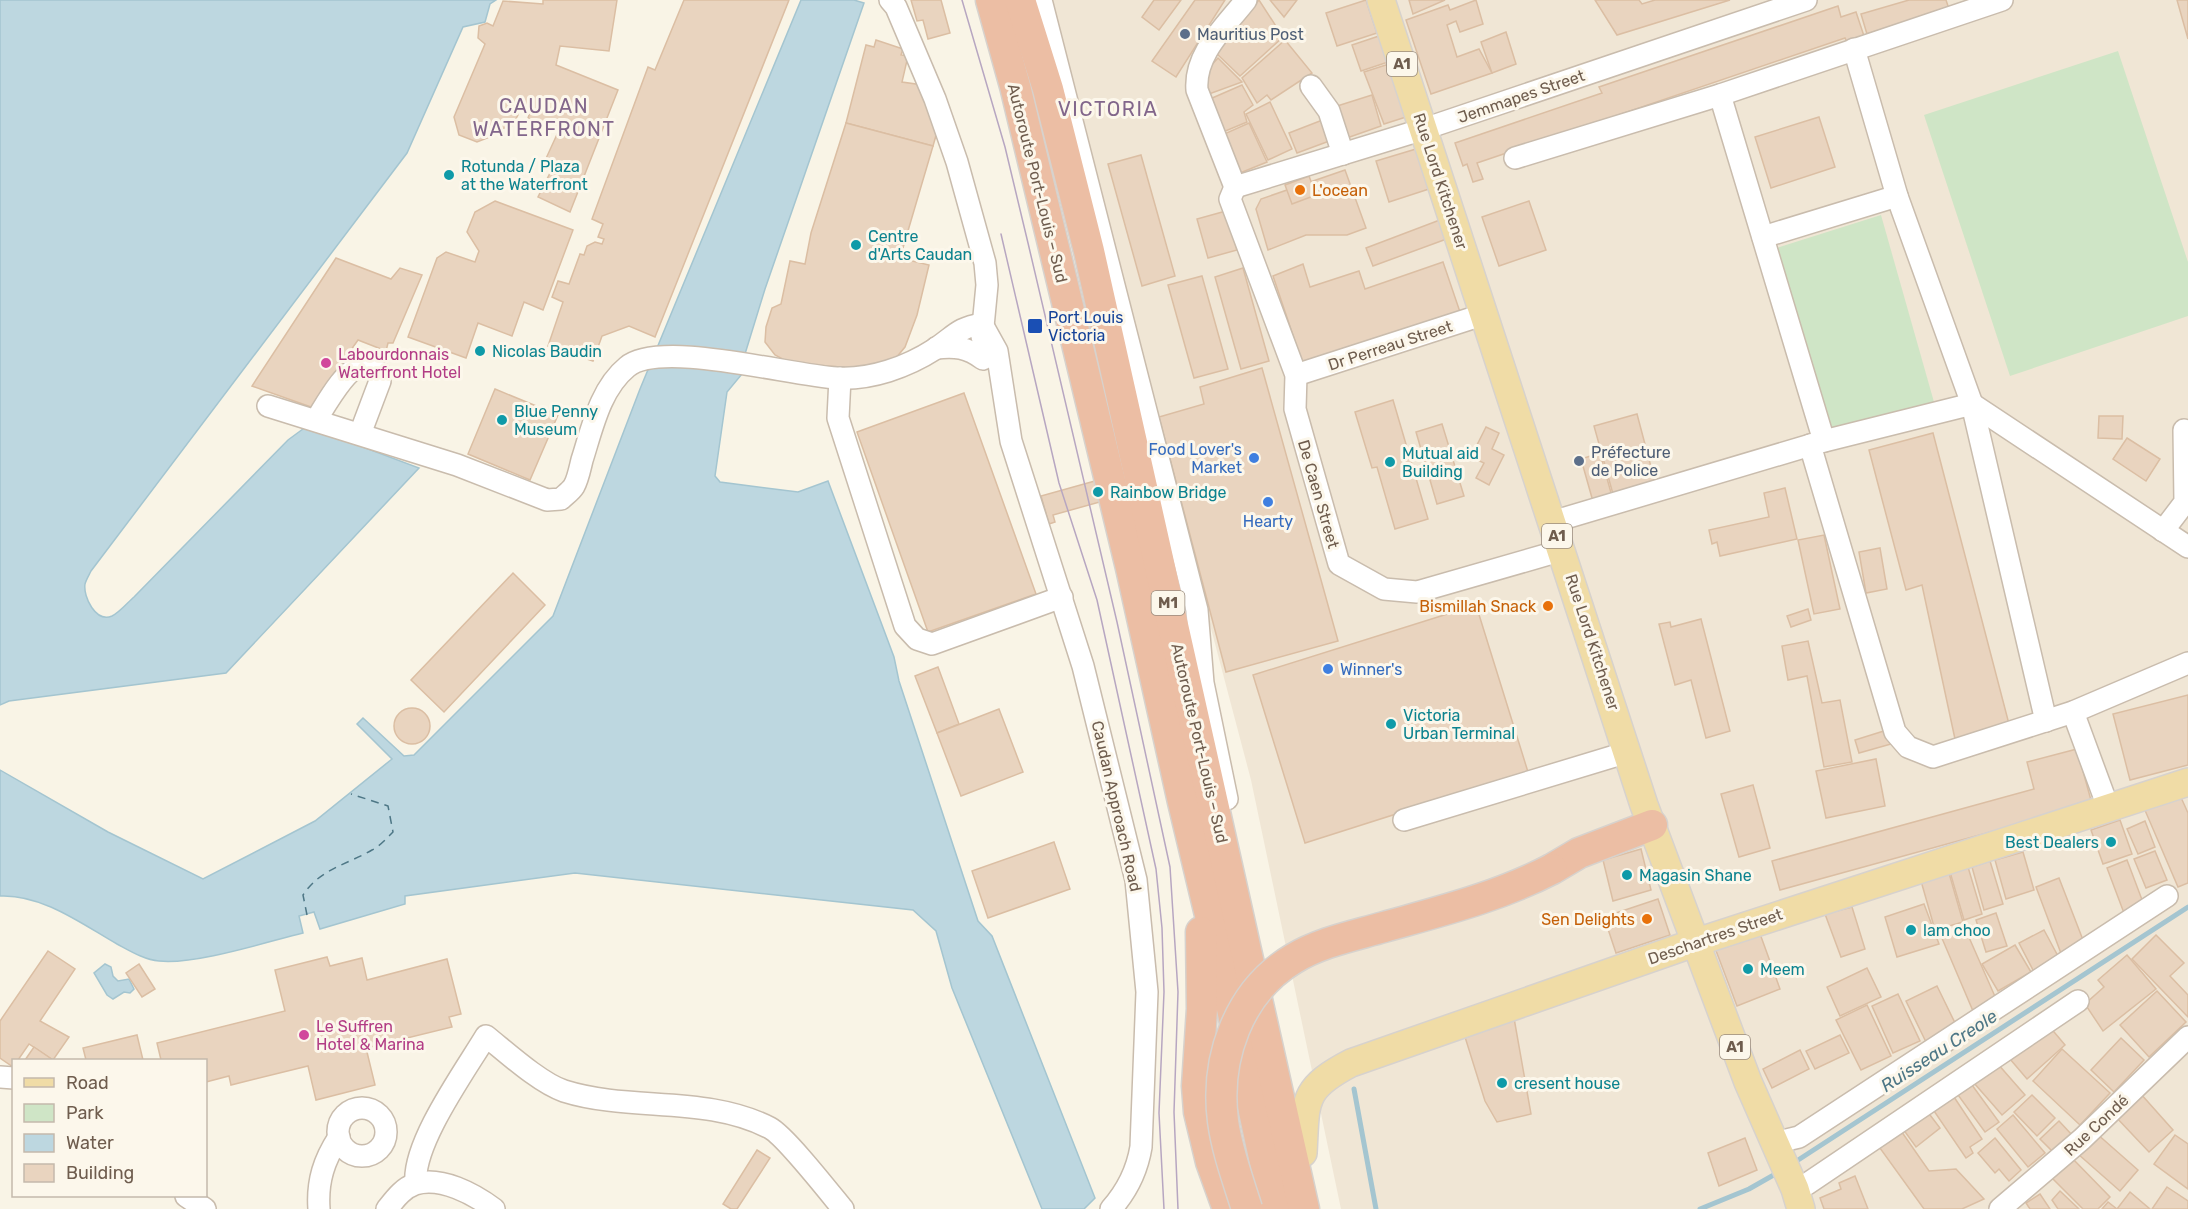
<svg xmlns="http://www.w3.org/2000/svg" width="2188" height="1209" viewBox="0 0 2188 1209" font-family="Rubik,sans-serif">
<rect width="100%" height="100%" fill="#f9f4e6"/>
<polygon fill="#f0e6d5" points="1045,0 2188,0 2188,1209 1341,1209 1251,780"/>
<g fill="#cfe5c6">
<polygon points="2118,51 2188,262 2188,316 2010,376 1924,115"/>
<polygon points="1881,215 1934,402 1813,433 1764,252"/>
</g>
<g fill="#bdd7e0" stroke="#a4c5d0" stroke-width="1.5">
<path d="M0 0H496L490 4 485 22 463 27 407 153 91 571C89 575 86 580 85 584 83 597 96 623 112 616 120 612 128 602 134 597L288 440 307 426 419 468 226 673 9 701 0 705Z"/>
<path d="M801 0H854L864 3 765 289 745 354 742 374 727 392 715 476 720 482 798 492 828 481 894 657 899 681 978 921 992 936 1095 1198 1084 1209H1042L952 988 936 931 913 910 575 873 405 896V904L320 929 314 912 299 916 303 933C266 942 195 965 159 961 145 960 130 951 117 944 82 924 42 894 0 896V770L108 832 203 879 315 821 392 759 357 724 363 718 404 756 414 755 553 616 640 389Z"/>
<polygon points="105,964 111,967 113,976 118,981 129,979 134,989 130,993 124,992 113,999 107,995 94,973"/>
</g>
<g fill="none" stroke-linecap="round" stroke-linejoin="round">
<g stroke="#a4c5d0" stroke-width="5">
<polyline points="1354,1089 1376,1209"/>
<polyline points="1792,1164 2188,907"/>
<polyline points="1700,1209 1749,1189 1779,1172"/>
</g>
<path stroke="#4e7786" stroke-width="1.5" stroke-dasharray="8 6" stroke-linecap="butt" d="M307 915 303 895C320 869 346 865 372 850 380 846 387 838 393 832L388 806 351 794"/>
</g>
<g fill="#e9d4bf" stroke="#dbbea3" stroke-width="1.5">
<polygon points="543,0 617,0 609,51 560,46 556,65 618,90 570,212 538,197 552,169 543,165 559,130 528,118 530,112 516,107 518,115 512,126 501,129 495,125 490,137 477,142 459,135 454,117 485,44 478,38 479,26 487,23 493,26 503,1 543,4"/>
<polygon points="684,0 789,0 655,337 629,326 602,336 593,361 548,346 563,302 552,297 558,281 569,284 580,254 584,255 587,246 595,242 602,244 604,239 598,237 603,224 592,219 648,67 655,70"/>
<polygon points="911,0 941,0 950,33 928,39 923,20 917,21"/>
<polygon points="1154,0 1181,0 1159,30 1142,17"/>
<polygon points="1195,0 1225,0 1176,77 1152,61"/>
<polygon points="1259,0 1283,37 1240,76 1215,52"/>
<polygon points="1270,0 1297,0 1284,17"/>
<polygon points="1366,0 1377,33 1337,46 1326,13"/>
<polygon points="1409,0 1445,0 1413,14"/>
<polygon points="1476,0 1483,24 1460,32 1456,21 1447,25 1457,57 1479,49 1492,73 1431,94 1406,20 1448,5 1450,10"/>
<polygon points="1595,0 1639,0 1642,4 1655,0 1730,0 1617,35"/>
<polygon points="1909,0 1946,0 1949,9 1867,34 1861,14"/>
<polygon points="2177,0 2188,0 2188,39"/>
<polygon points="1838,6 1841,17 1856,12 1865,39 1848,45 1845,38 1477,163 1483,179 1473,182 1467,164 1463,166 1455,143 1602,93 1599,87"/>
<polygon points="1506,32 1516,64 1492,73 1481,42"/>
<polygon points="1379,36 1388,62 1361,71 1352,45"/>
<polygon points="876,40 903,49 901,55 908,56 902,82 923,85 939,125 933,146 846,123 866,45 874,47"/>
<polygon points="1285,40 1312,73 1271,100 1267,95 1257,103 1242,78"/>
<polygon points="1218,58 1242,82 1209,94 1206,79 1208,69"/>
<polygon points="1389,64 1406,117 1384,124 1364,72"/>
<polygon points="1242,85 1253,105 1244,112 1247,122 1223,132 1210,99"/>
<polygon points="1372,95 1381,126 1344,139 1334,107"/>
<polygon points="1270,102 1292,149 1268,160 1246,114"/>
<polygon points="1819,117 1835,167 1771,188 1755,137"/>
<polygon points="1325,119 1332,140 1297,153 1289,133"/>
<polygon points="846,123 933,146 900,258 929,265 917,315 905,347 895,359 865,369 790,363 775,355 765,342 766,327 772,308 781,304 790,261 805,264 811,233"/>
<polygon points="1249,123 1267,162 1240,173 1222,135"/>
<polygon points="1416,149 1429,189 1389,202 1376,161"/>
<polygon points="1141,155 1175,276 1142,286 1108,164"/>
<polygon points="1345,170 1366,228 1347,235 1306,235 1268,250 1256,209 1261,199"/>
<polygon points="1309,176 1316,195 1292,204 1285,185"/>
<polygon points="495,201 573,230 543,310 524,302 512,336 478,323 466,358 408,337 437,258 446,252 475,262 479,251 467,232 475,212"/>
<polygon points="1529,201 1546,250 1499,266 1482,217"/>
<polygon points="1226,211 1237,250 1208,258 1197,219"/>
<polygon points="1445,218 1452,237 1373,266 1366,248"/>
<polygon points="336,258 391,279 400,268 422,275 393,343 388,343 386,351 358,340 311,407 252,386"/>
<polygon points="1443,262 1460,312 1303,365 1273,276 1303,264 1310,287 1359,271 1365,289"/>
<polygon points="1243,268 1269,361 1241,369 1215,277"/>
<polygon points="1202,276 1228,369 1194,378 1168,285"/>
<polygon points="1262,368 1338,641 1226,672 1159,417 1204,404 1200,387"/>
<polygon points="495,389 558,415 530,480 468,454"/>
<polygon points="964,393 1036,594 928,632 857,432"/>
<polygon points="1393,400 1428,519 1395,529 1377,467 1372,468 1355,412"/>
<polygon points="1637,414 1655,482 1613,494 1594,426"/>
<polygon points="2099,416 2123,416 2122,439 2098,438"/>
<polygon points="1442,424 1464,496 1437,504 1416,432"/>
<polygon points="1486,427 1499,433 1492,449 1504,455 1489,485 1476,478 1484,463 1471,457"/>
<polygon points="1933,433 2009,724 1955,739 1922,585 1906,590 1869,450"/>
<polygon points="2127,438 2160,459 2146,481 2113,459"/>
<polygon points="1600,453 1613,500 1594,505 1581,459"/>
<polygon points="1170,460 1175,481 1053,515 1055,522 1049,524 1041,496"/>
<polygon points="1785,488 1797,539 1720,556 1717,542 1712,544 1709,530 1769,517 1764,493"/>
<polygon points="1824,535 1840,609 1814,614 1798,540"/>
<polygon points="1880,548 1887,589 1866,593 1859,552"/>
<polygon points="513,573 545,605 444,712 411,680"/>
<polygon points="1476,605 1528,772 1305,843 1253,675"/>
<polygon points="1808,609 1811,620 1791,627 1787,616"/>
<polygon points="1701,619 1730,731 1706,738 1691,680 1675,685 1659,624 1670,622 1671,627"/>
<polygon points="1808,641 1822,703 1840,700 1852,762 1824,767 1807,676 1788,680 1782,646"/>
<polygon points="938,667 959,724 937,733 915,676"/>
<polygon points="2188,695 2188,765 2130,780 2113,714"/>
<circle cx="412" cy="726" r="18"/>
<polygon points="999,709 1023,772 961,796 937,733"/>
<polygon points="1887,730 1891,744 1859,753 1855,740"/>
<polygon points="2077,749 2092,804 1780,890 1772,861 2034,789 2027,762"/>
<polygon points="1876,759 1885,806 1826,818 1816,771"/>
<polygon points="1753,785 1770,848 1739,857 1721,794"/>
<polygon points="2179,793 2188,813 2188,883 2178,887 2144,808"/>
<polygon points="2120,820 2132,854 2103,864 2091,830"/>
<polygon points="2145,821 2155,847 2138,854 2127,829"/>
<polygon points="1054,842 1070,889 988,918 972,871"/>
<polygon points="1641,849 1651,890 1613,901 1603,860"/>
<polygon points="2155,851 2167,880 2146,888 2134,859"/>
<polygon points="2023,852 2034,890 2006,899 1995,860"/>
<polygon points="2127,860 2144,905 2124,913 2107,868"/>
<polygon points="1990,861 2003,904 1984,910 1972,867"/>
<polygon points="1968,867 1982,914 1964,920 1950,872"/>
<polygon points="1949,873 1963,922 1935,930 1921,881"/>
<polygon points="2059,878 2083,940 2062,956 2036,887"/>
<polygon points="1658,899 1670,935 1616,953 1604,917"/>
<polygon points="1924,904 1939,944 1897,957 1885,917"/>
<polygon points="1852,907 1865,949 1841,957 1825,914"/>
<polygon points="1996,913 2007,946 1986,952 1976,920"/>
<polygon points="1964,926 1997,1001 1973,1011 1941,936"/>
<polygon points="2044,930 2059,958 2034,972 2019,943"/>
<polygon points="1759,931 1780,989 1737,1006 1715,948"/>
<polygon points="2156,935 2184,963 2170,976 2188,995 2188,1017 2132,959"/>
<polygon points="2015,945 2031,972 1998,991 1982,964"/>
<polygon points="48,951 75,969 40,1021 69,1037 53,1060 29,1044 18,1060 14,1060 13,1067 0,1058 0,1021"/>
<polygon points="2127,955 2156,989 2103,1031 2085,1004 2104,987 2098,980"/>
<polygon points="327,957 330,966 362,958 367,980 447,959 461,1014 449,1017 452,1027 366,1048 375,1085 316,1100 308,1066 231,1085 229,1076 206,1082 206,1060 161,1060 157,1043 285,1011 275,970"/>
<polygon points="139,964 155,989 142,997 126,973"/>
<polygon points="1867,968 1881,997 1840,1016 1827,987"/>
<polygon points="1937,986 1958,1029 1927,1044 1906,1001"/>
<polygon points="2157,991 2186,1022 2149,1057 2120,1025"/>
<polygon points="1898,994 1920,1041 1893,1053 1872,1006"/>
<polygon points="1867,1005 1891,1056 1861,1070 1836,1020"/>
<polygon points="1514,1018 1531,1114 1497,1122 1485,1101 1465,1037"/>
<polygon points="2049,1026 2065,1045 2027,1079 2010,1059"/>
<polygon points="137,1035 143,1060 86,1060 83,1048"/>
<polygon points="1840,1035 1849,1053 1815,1069 1806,1051"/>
<polygon points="2121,1038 2144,1060 2114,1092 2091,1070"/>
<polygon points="34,1047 53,1060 25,1060"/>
<polygon points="2062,1049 2110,1093 2080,1125 2033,1081"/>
<polygon points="1800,1050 1809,1069 1772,1088 1763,1069"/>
<polygon points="1997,1063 2025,1095 2002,1115 1974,1083"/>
<polygon points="1972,1085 1999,1122 1985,1132 1958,1095"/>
<polygon points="2140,1093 2173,1130 2149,1152 2115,1116"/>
<polygon points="2032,1095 2055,1118 2037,1136 2014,1112"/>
<polygon points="1954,1097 1982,1139 1970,1147 1973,1153 1966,1158 1934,1111"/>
<polygon points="1927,1111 1940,1128 1916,1147 1903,1129"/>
<polygon points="2013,1115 2045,1153 2028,1167 1997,1129"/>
<polygon points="2059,1121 2072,1135 2053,1152 2040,1139"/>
<polygon points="1899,1128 1929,1171 1956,1169 1984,1199 1962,1209 1924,1209 1877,1144"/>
<polygon points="2096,1133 2138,1170 2120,1191 2078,1154"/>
<polygon points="2175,1135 2188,1144 2188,1189 2154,1164"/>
<polygon points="1745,1138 1757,1170 1719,1186 1708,1153"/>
<polygon points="1995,1138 2021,1170 2009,1181 1999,1169 1995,1173 1978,1153"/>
<polygon points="757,1150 770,1158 737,1209 731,1209 723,1204"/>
<polygon points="2072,1158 2110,1197 2098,1209 2083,1209 2052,1178"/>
<polygon points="1855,1176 1868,1209 1824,1209 1820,1198 1841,1189 1839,1183"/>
<polygon points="2167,1187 2188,1201 2188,1209 2152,1209"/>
<polygon points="2060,1191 2079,1209 2058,1209 2052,1200"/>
<polygon points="2130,1192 2150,1209 2102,1209 2108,1202 2117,1209"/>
<polygon points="2040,1194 2050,1209 2030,1209 2026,1203"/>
</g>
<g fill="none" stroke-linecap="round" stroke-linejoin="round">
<defs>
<g id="minor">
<polyline points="890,0 896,7 935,99 957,162 985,263 987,285 982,337"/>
<polyline points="1041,0 1197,610 1203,683 1227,799"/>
<polyline points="1854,49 1897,196 1972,404 2046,721"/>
<polyline points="1311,86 1329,111 1343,154"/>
<polyline points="1720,95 1824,441"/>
<polyline points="1515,158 1720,95 2002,0"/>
<polyline points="1235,187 1230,199 1296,375 1295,409 1339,564 1384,589 1417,592 1563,550"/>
<polyline points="1235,187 1424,129 1806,0"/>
<path d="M1235 187 1197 90C1194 54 1225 27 1246 0"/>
<polyline points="1763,237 1897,196"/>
<path d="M982 324 997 351 1011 441 1083 666 1136 880 1147 992 1141 1147C1137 1171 1127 1191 1111 1209"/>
<path d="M936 348C955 346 967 347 983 359"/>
<polyline points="1296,375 1485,314"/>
<polyline points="840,378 838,418 905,626 917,639 932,644 1062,597"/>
<path d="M268 406 457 465 547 500 561 499C565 495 571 491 574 486 578 479 580 468 582 460 592 429 600 389 627 367 660 339 792 376 837 378 871 380 907 367 935 349 955 336 957 328 982 324"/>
<path d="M316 420C325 406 345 369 361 366 368 365 374 369 379 372L380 381 360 434"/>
<polyline points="1810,445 1895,732 1908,747 1933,757 2073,712 2188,663"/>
<polyline points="1552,522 1824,441 1972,404 2188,547"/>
<polyline points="2163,531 2185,502 2184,430"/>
<polyline points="2073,712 2108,807"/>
<polyline points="1404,820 1628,752"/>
<polyline points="0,1077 14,1078"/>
<circle cx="362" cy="1132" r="24"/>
<polyline points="1774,1143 1799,1137 2167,896"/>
<path d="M416 1183C412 1144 465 1071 486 1036 506 1052 540 1083 564 1091 631 1112 706 1095 770 1128 785 1136 829 1192 843 1209"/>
<polyline points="1795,1189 1807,1184 2078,1001"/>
<polyline points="186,1196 205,1209"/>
<path d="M319 1209C317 1181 324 1160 339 1137"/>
<path d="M387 1209C395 1199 403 1188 415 1184 441 1176 474 1194 494 1209"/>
<polyline points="2000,1209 2082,1139 2188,1037"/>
</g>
<g id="major">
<polyline points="1381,0 1644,805 1748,1082 1795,1189 1801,1209"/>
<path d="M1303 1153C1306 1101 1301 1089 1351 1063L1694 943 2188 782"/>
</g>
<g id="highway">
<polyline points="991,0 1015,86 1131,568 1183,802 1228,990 1275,1209"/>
<polyline points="1020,0 1048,89 1089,251 1304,1209"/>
<polyline points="1552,869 1579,853 1652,825"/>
<polyline points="1201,932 1202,1009 1197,1086 1199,1112 1211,1162 1228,1209"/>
</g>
</defs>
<use href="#minor" stroke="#c9bcad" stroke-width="24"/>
<use href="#major" stroke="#d7d2cd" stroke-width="30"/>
<use href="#highway" stroke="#d7d2cd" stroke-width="33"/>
<use href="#minor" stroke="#fff" stroke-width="21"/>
<use href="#major" stroke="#f0dca6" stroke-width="27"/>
<use href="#highway" stroke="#ecbea4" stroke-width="30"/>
<g stroke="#b7a6c1" stroke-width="1.5">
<polyline points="962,0 1005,147 1028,243 1117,622 1170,867 1178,992 1174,1112 1178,1209"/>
<polyline points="1001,234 1059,483 1097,600 1156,869 1162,928 1164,992 1159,1113 1164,1209"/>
</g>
<defs>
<path id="highway-bridge" d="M1247 1209C1238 1180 1227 1151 1223 1121 1215 1059 1238 992 1293 959 1321 942 1353 936 1384 927 1441 911 1498 897 1552 869"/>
</defs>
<use href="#highway-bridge" stroke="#d7d2cd" stroke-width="33" stroke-linecap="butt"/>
<use href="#highway-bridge" stroke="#ecbea4" stroke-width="30"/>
</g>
<g fill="#5c6f8a" stroke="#fcf7eb" stroke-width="2">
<circle cx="1185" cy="34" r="6"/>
<circle cx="1579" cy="461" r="6"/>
</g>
<g fill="#0f9aa8" stroke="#fcf7eb" stroke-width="2">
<circle cx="449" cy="175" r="6"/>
<circle cx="856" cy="245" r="6"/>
<circle cx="480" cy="351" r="6"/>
<circle cx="502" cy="420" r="6"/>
<circle cx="1390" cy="462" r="6"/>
<circle cx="1098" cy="492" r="6"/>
<circle cx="1391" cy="724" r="6"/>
<circle cx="2111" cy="842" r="6"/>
<circle cx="1627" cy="875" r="6"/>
<circle cx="1911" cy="930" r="6"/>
<circle cx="1748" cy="969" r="6"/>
<circle cx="1502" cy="1083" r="6"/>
</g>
<g fill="#e8710a" stroke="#fcf7eb" stroke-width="2">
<circle cx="1300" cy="190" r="6"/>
<circle cx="1548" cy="606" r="6"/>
<circle cx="1647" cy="919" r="6"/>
</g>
<rect fill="#1a4fb4" stroke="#fcf7eb" stroke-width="2" x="1027" y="318" width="16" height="16" rx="3"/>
<g fill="#d1479c" stroke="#fcf7eb" stroke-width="2">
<circle cx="326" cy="363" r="6"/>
<circle cx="304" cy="1035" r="6"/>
</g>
<g fill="#3f7fe0" stroke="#fcf7eb" stroke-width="2">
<circle cx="1254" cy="458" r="6"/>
<circle cx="1268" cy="502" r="6"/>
<circle cx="1328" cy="669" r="6"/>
</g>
<g text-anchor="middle" stroke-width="6" stroke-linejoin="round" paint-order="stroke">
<g fill="#fcf7eb" stroke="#998b7d" stroke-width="1.5">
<rect x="1387" y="52" width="30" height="24" rx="4.5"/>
<rect x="1542" y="524" width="30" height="24" rx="4.5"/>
<rect x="1151.5" y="591" width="33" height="24" rx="4.5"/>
<rect x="1720" y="1035" width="30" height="24" rx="4.5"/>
</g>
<g font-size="15" font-weight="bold" fill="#6f5d4e">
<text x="1402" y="69">A1</text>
<text x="1557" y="541">A1</text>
<text x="1168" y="608">M1</text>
<text x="1735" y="1052">A1</text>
</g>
<g font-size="16" fill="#4e5e75" stroke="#fcf7eb" text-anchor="start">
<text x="1197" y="40">Mauritius Post</text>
<text x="1591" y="458">Préfecture<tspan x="1591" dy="18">de Police</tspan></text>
</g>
<g font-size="16" fill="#6f5d4e" stroke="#fcf7eb">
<text transform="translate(1521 96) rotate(-19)" y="6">Jemmapes Street</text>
<text transform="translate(1441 181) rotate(72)" y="6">Rue Lord Kitchener</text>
<text transform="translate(1038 183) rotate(76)" y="6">Autoroute Port-Louis – Sud</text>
<text transform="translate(1390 345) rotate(-18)" y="6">Dr Perreau Street</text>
<text transform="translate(1319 494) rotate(74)" y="6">De Caen Street</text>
<text transform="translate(1593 642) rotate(72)" y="6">Rue Lord Kitchener</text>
<text transform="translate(1200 743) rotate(77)" y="6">Autoroute Port-Louis – Sud</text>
<text transform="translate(1117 806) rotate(77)" y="6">Caudan Approach Road</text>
<text transform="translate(1715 936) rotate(-19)" y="6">Deschartres Street</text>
<text transform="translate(2096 1125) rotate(-43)" y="6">Rue Condé</text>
</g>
<g font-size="16" fill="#0d838f" stroke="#fcf7eb" text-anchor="start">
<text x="461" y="172">Rotunda / Plaza<tspan x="461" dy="18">at the Waterfront</tspan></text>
<text x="868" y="242">Centre<tspan x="868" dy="18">d'Arts Caudan</tspan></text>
<text x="492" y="357">Nicolas Baudin</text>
<text x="514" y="417">Blue Penny<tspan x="514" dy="18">Museum</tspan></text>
<text x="1402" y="459">Mutual aid<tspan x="1402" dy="18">Building</tspan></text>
<text x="1110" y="498">Rainbow Bridge</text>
<text x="1403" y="721">Victoria<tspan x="1403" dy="18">Urban Terminal</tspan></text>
<text x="2099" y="848" text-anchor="end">Best Dealers</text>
<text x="1639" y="881">Magasin Shane</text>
<text x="1923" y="936">lam choo</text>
<text x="1760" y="975">Meem</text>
<text x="1514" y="1089">cresent house</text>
</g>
<g font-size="16" fill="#c56008" stroke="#fcf7eb" text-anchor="end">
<text x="1312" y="196" text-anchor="start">L'ocean</text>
<text x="1536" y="612">Bismillah Snack</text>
<text x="1635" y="925">Sen Delights</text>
</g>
<g font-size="16" fill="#164399" stroke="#fcf7eb" text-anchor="start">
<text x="1048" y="323">Port Louis<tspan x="1048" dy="18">Victoria</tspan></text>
</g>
<g font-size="16" fill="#b23c85" stroke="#fcf7eb" text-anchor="start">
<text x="338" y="360">Labourdonnais<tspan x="338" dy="18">Waterfront Hotel</tspan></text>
<text x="316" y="1032">Le Suffren<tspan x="316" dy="18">Hotel &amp; Marina</tspan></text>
</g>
<g font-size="16" fill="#366cbe" stroke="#fcf7eb" text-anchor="end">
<text x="1242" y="455">Food Lover's<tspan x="1242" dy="18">Market</tspan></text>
<text x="1268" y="527" text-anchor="middle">Hearty</text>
<text x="1340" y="675" text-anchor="start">Winner's</text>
</g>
<g font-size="18" font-style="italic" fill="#4e7786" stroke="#fcf7eb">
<text transform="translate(1939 1051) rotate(-33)" y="6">Ruisseau Creole</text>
</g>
<g font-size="20" letter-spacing="1.5" fill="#82668b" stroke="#fcf7eb">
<text x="544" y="113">CAUDAN<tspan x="544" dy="23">WATERFRONT</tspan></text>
<text x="1108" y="116">VICTORIA</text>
</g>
</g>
<rect x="12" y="1059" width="195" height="138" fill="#fcf7eb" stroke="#c4b9ac" stroke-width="1.5"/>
<rect x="24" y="1078" width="30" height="9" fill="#f0dca6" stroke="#c4b9ac" stroke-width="1.5"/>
<text x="66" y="1089" font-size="18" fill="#6f5d4e">Road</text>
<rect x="24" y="1104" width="30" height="18" fill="#cfe5c6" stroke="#c4b9ac" stroke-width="1.5"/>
<text x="66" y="1119" font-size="18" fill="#6f5d4e">Park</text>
<rect x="24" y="1134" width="30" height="18" fill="#bdd7e0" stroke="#c4b9ac" stroke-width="1.5"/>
<text x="66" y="1149" font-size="18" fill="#6f5d4e">Water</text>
<rect x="24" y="1164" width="30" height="18" fill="#e9d4bf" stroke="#c4b9ac" stroke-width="1.5"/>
<text x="66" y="1179" font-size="18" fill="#6f5d4e">Building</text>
</svg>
